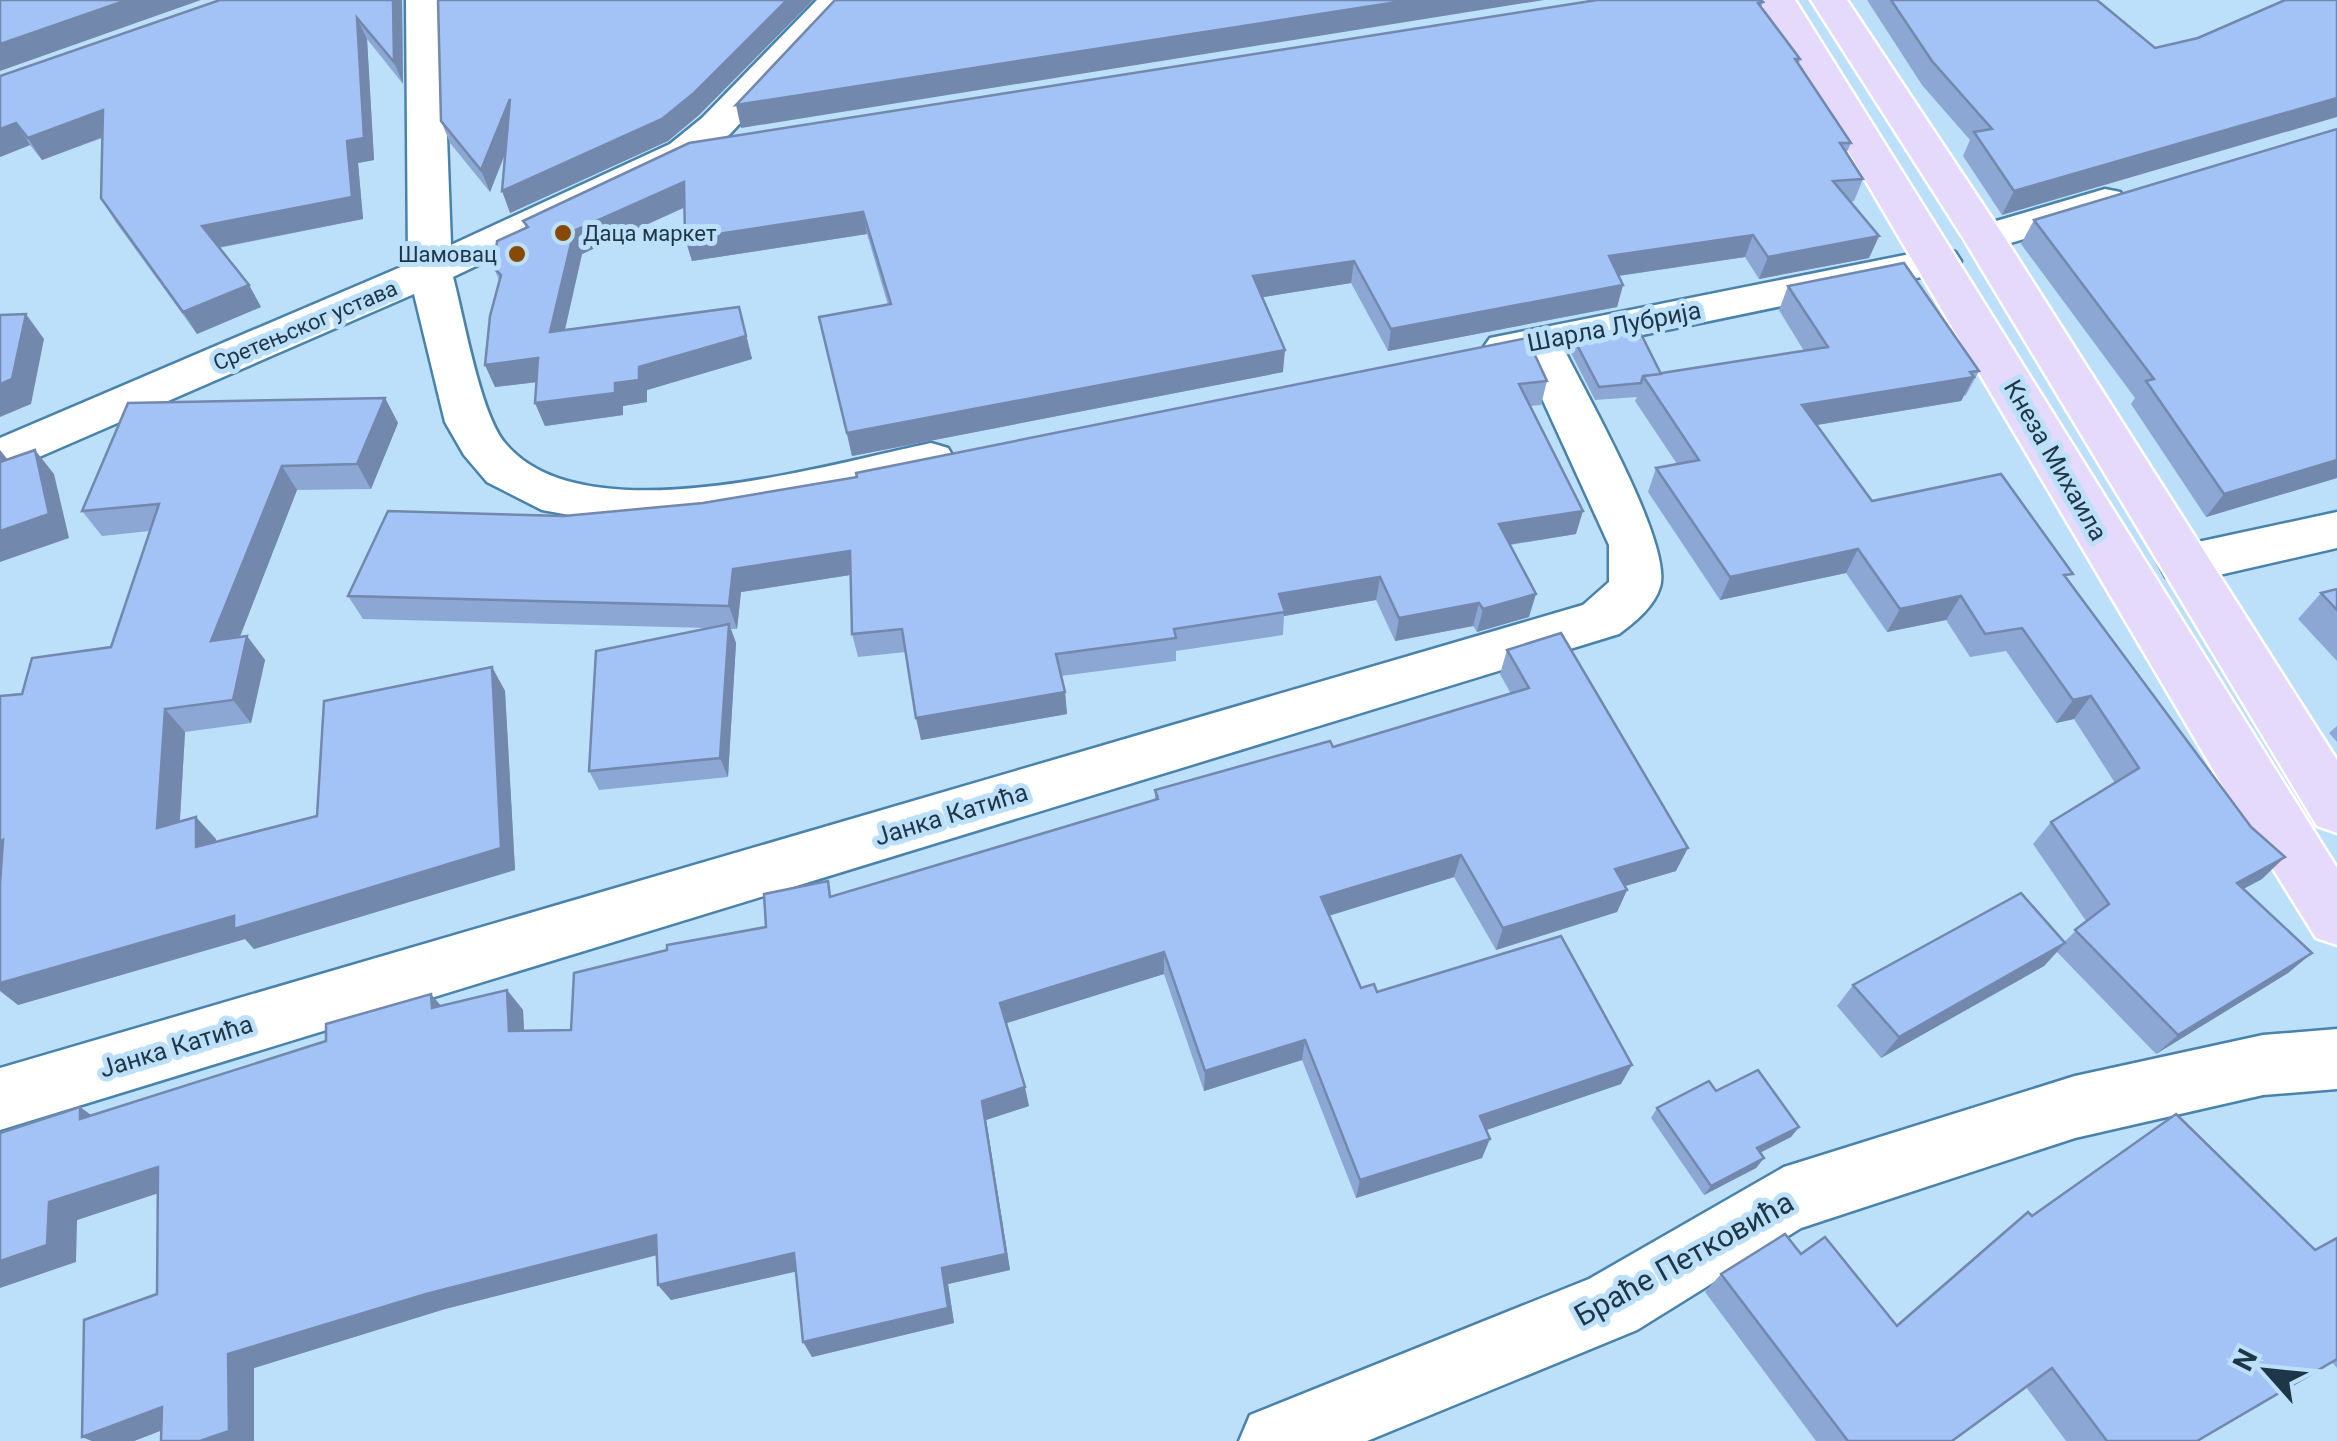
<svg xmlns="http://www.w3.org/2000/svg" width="2337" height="1441" viewBox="0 0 2337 1441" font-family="Roboto,sans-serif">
<rect width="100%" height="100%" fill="#bde0fa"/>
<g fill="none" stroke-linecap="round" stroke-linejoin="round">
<defs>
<g id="minor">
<path d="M406 0H442L451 245 670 144 702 118 817 0H855L730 134 698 160 453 277C464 318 480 413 505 443 583 538 829 464 931 443L948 448 955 460 948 472 710 523 646 529 542 510 487 482 464 455 445 422 414 294 0 474V438L408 264Z"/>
<polygon points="2105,189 2120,192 2126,201 2120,210 1984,251 1969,247 1963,238 1969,229"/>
<path d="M1940 248 1955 252 1961 261 1955 270 1565 351C1587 396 1673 545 1660 587 1654 607 1635 622 1619 634L0 1130V1068L1583 605 1609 582V545L1524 359 1506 363 1490 358 1483 348 1490 338Z"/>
<polygon points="2337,512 2337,548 2184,583 2166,577 2159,564 2166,551 2184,545"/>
<polygon points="2337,1029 2337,1089 2263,1095 2075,1138 1801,1228 1637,1330 1367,1441 1239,1441 1250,1415 1589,1279 1784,1167 2075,1076 2263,1035"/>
</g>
<g id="major">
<polygon points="1759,0 1795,0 2337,868 2337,945 2316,938 2244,822"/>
<polygon points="1811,0 1847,0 2005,238 2337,760 2337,833 2317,826 1963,238"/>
</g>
</defs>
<use href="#minor" stroke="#4982aa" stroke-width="5"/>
<use href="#major" stroke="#fff" stroke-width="5"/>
<use href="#minor" fill="#fff" fill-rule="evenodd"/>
<use href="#major" fill="#e5dafb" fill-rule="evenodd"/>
</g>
<g fill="#8ca7d4">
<polygon points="220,0 402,0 403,84 367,39 374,160 358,163 363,219 219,248 249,285 261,307 197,334 115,221 101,198 102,138 42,160 30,145 0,157 0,76"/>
<polygon points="438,0 813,0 699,115 668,141 510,213 505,154 490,192 450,143 441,121"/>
<polygon points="1867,0 2097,0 2155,48 2002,215 1963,156 1970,140 1922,85"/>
<polygon points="1763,2 1761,7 1800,59 1799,64 1851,143 1846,154 1863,179 1854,201 1850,202 1879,236 1869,258 1759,279 1745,257 1619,276 1623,285 1617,307 1388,351 1351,283 1262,297 1283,372 852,456 819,317 888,305 867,234 692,261 684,207 582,254 565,330 745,330 752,359 647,390 647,402 623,406 623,415 545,426 535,403 536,382 495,387 485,365 499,280 494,268 526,228 523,221"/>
<polygon points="2034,220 2337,478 2206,517 2131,404 2135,398 2021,244"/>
<polygon points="1788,286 1979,371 1966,395 1964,396 1961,401 1817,425 1872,501 2068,581 2262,879 2243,889 2312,953 2288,973 2156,1054 2057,952 2044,966 1881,1058 1837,1006 1853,985 2064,942 2086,921 2033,844 2051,822 2115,783 2074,719 2056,723 2006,651 1970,657 1946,620 1887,632 1846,573 1720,600 1648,492 1656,468 1677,464 1635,401 1637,397 1595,400 1571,353 1574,339 1661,374 1804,351 1779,310"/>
<polygon points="1527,338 1547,381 1541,405 1530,406 1576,534 1510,545 1529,617 1477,632 1473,626 1395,641 1376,600 1284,616 1283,635 1176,651 1176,661 1061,676 1065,692 1067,714 921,740 906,652 858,657 852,634 851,575 741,592 737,629 731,629 736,643 728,777 599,790 589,771 707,628 363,619 348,596 564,516 703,503 857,477"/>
<polygon points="385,398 398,423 371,489 297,490 239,638 247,636 265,660 251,723 185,732 180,822 216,839 216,842 317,816 492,667 505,691 515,870 254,949 245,939 18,1005 22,694 111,647 150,531 102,536 82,511"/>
<polygon points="2337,589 2337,661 2298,619 2321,593"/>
<polygon points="1507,650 1676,871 1625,886 1627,890 1617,912 1496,950 1454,877 1329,916 1361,988 1621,1084 1486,1130 1482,1158 1356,1198 1302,1060 1204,1091 1164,974 1006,1023 1029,1106 986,1120 1010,1270 948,1284 954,1323 812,1357 796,1271 671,1300 658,1285 657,1255 445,1309 254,1368 254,1441 161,1441 162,1430 134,1441 92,1441 82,1437 157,1294 158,1193 77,1220 76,1262 80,1107 92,1116 441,1006 507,990 523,1010 524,1031 571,1030 766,927 833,896 1155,799 1155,790 1333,747 1511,694 1500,674"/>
<polygon points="2337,726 2337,742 2329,733"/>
<polygon points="1716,1091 1799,1127 1791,1137 1760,1153 1764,1158 1756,1168 1704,1195 1651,1118 1657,1108"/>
<polygon points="2028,1212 2032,1216 2315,1250 2337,1238 2337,1368 2332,1362 2197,1441 2066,1441 2026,1387 1952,1441 1816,1441 1705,1292 1721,1274 1801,1254 1896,1325 2003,1232"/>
</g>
<g fill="#7288ac">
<polygon points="127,0 201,0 0,71 0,44"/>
<polygon points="393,0 402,0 403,84 394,62"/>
<polygon points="787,0 813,0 699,115 668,141 510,213 502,191"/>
<polygon points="1410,0 1544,0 741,128 736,105"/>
<polygon points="357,18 367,39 374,160 358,163 363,219 215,248 202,226 347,141"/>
<polygon points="2337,98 2337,117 2002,215 2014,191"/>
<polygon points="510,99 518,121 490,192 481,170"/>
<polygon points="103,110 116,132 42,160 28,138"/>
<polygon points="16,123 30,145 0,157 0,129"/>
<polygon points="684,182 690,205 582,254 559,355 550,332 574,231"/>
<polygon points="863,212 867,234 692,261 685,239"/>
<polygon points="1753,235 1745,257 1603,278 1609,256"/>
<polygon points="1879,236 1869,258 1759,279 1768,257"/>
<polygon points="1354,261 1351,283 1251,299 1253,276"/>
<polygon points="249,285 261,307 197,334 183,312"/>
<polygon points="1623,285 1617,307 1388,351 1391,329"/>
<polygon points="739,307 752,359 647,390 647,402 623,406 623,415 545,426 535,403 639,367"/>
<polygon points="26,314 44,339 31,404 0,417 0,384"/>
<polygon points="1285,350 1283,372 852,456 847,433"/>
<polygon points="538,358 547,381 495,387 485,365"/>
<polygon points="1974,377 1961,401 1792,429 1802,405"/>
<polygon points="385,398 398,423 371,489 357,464"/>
<polygon points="0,450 17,471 0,472"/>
<polygon points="35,450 54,474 69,538 0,562 0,531"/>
<polygon points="2337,460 2337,478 2206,517 2224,494"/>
<polygon points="282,466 297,490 229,665 211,641"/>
<polygon points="1583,511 1576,534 1493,547 1499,524"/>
<polygon points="1858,549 1846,573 1720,600 1730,577"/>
<polygon points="850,551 856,574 741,592 737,629 729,606 733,569"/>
<polygon points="1380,577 1376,600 1284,616 1279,594"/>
<polygon points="1536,594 1529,617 1477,632 1483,609"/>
<polygon points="1961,596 1946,620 1887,632 1900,609"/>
<polygon points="1479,603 1473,626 1395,641 1399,618"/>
<polygon points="729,624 736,643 728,777 720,758"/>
<polygon points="247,636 265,660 251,723 233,700"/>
<polygon points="492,667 505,691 515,870 254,949 245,939 18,1005 0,991 0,983 234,916"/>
<polygon points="1065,692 1067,714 921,740 916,718"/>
<polygon points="2091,696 2074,719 2056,723 2073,700"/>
<polygon points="165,709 185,732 178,850 157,828"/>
<polygon points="196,817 216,839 216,869 196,847"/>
<polygon points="3,840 28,862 0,871 0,842"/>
<polygon points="1688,848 1676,871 1605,892 1615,869"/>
<polygon points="1461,855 1454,877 1318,919 1321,897"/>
<polygon points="2285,857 2262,879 2215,904 2237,883"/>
<polygon points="1627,890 1617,912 1496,950 1503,928"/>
<polygon points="2065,943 2044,966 1881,1058 1899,1037"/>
<polygon points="1164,952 1164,974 1004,1024 1000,1003"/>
<polygon points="2312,953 2288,973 2156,1054 2178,1035"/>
<polygon points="507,990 523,1010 525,1051 509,1031"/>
<polygon points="431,994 448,1014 432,1008"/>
<polygon points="1305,1040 1302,1060 1204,1091 1205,1071"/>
<polygon points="1632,1065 1621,1084 1472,1135 1480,1116"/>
<polygon points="1025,1087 1029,1106 986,1120 1010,1270 948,1284 954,1323 812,1357 803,1342 982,1101"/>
<polygon points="80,1107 106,1126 80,1119"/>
<polygon points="1799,1127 1791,1137 1749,1158 1757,1148"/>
<polygon points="1490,1139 1482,1158 1356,1198 1360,1180"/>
<polygon points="1764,1158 1756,1168 1704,1195 1711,1186"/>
<polygon points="158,1167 183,1185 77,1220 76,1262 0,1288 0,1261 49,1202"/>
<polygon points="656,1235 669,1252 445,1309 254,1368 254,1441 200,1441 228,1354 426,1294"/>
<polygon points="794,1253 803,1270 671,1300 658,1285"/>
<polygon points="162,1407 189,1420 134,1441 92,1441 82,1437"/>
</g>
<g fill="#a3c2f6" stroke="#7288ac" stroke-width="2.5">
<polygon points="0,0 127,0 0,44"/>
<polygon points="220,0 393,0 394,62 357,18 364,138 347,141 352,197 202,226 249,285 183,312 101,198 103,110 28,138 16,123 0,129 0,76"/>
<polygon points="438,0 787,0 694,93 662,119 502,191 510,99 481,170 441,121"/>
<polygon points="835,0 1410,0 736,105"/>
<polygon points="1597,0 1761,0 1763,2 1758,3 1800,59 1795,59 1851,143 1840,143 1863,179 1833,181 1879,236 1768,257 1753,235 1609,256 1623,285 1391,329 1354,261 1253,276 1285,350 847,433 819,317 891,304 863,212 685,239 684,182 574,231 550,332 739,307 746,336 639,367 639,380 615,383 615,393 535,403 538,358 485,365 490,316 501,275 494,268 497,241 528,227 523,221 689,143"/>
<polygon points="1891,0 2097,0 2155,48 2198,38 2285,0 2337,0 2337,98 2014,191 1974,132 1992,129 1932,61"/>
<polygon points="2337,129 2337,460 2224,494 2146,381 2154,379 2034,220"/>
<polygon points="1904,263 1979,371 1970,372 1974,377 1802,405 1872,501 2001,474 2073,574 2064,575 2251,827 2285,857 2237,883 2312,953 2178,1035 2075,930 2109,904 2051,822 2139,768 2091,696 2073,700 2022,628 1985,634 1961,596 1900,609 1858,549 1730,577 1656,468 1699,460 1643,376 1828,347 1788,286"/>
<polygon points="26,314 12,379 0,384 0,315"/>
<polygon points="1637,326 1661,374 1643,376 1641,383 1599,387 1574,339"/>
<polygon points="1527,338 1547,381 1519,384 1583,511 1499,524 1536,594 1483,609 1479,603 1399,618 1380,577 1279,594 1285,612 1174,629 1176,638 1056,654 1065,692 916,718 902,629 852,634 850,551 733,569 729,606 348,596 388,511 564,516 703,503 857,477 856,473"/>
<polygon points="385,398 357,464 282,466 211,641 247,636 233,700 165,709 157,828 196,817 196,847 317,816 324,701 492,667 501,848 234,929 234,916 0,983 0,884 3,840 0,842 0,696 22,694 32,658 111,647 159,504 82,511 128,403"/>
<polygon points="35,450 49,514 0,531 0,462"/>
<polygon points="2337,589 2337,610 2321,593"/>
<polygon points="729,624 720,758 589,771 596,651"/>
<polygon points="1561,633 1688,848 1615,869 1627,890 1503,928 1461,855 1321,897 1361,988 1374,984 1377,992 1561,936 1632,1065 1480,1116 1490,1139 1360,1180 1305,1040 1205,1071 1164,952 1000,1003 1025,1087 982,1101 1006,1254 942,1268 948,1308 803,1342 794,1253 658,1285 656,1235 426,1294 228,1354 229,1431 200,1441 161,1441 162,1407 82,1437 84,1320 157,1294 158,1167 49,1202 47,1245 0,1261 0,1133 80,1107 80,1119 326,1041 326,1024 431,994 432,1008 507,990 509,1031 571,1030 574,973 667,950 667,945 766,927 764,894 828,881 830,897 1158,799 1155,790 1330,741 1333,747 1529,688 1507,650"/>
<polygon points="2021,893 2065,943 1899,1037 1853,985"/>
<polygon points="1758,1070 1799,1127 1757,1148 1764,1158 1711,1186 1657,1108 1709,1081 1716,1091"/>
<polygon points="2176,1114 2315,1250 2337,1238 2337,1359 2197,1441 2107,1441 2052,1368 1952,1441 1848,1441 1721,1274 1785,1234 1801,1254 1825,1237 1897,1326 2028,1212 2032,1216"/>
</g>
<g fill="#864a05" stroke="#bde0fa" stroke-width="4">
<circle cx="563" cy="233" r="10"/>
<circle cx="517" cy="254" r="10"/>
</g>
<g text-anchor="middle" stroke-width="10" stroke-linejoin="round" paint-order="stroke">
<g font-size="22" fill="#1e3748" stroke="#bde0fa" text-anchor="start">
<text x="583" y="241">Даца маркет</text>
<text x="497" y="262" text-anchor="end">Шамовац</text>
</g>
<g font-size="22" fill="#1e3748" stroke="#bde0fa">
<text transform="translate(305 325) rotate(-23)" y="8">Сретењског устава</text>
</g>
<g font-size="25" fill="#1e3748" stroke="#bde0fa">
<text transform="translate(1614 326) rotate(-11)" y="9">Шарла Лубрија</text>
<text transform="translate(2056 460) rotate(60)" y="9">Кнеза Михаила</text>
<text transform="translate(951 814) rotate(-17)" y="9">Јанка Катића</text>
<text transform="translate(176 1046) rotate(-17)" y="9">Јанка Катића</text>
</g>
<g font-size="30" fill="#1e3748" stroke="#bde0fa">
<text transform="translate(1684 1259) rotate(-29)" y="10">Браће Петковића</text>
</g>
</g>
<g transform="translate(2267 1371) rotate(297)" stroke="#bde0fa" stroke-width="8" paint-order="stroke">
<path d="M0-8L18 38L0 25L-18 38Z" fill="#1e3748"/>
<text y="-15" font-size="28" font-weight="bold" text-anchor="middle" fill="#1e3748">N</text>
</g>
</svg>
